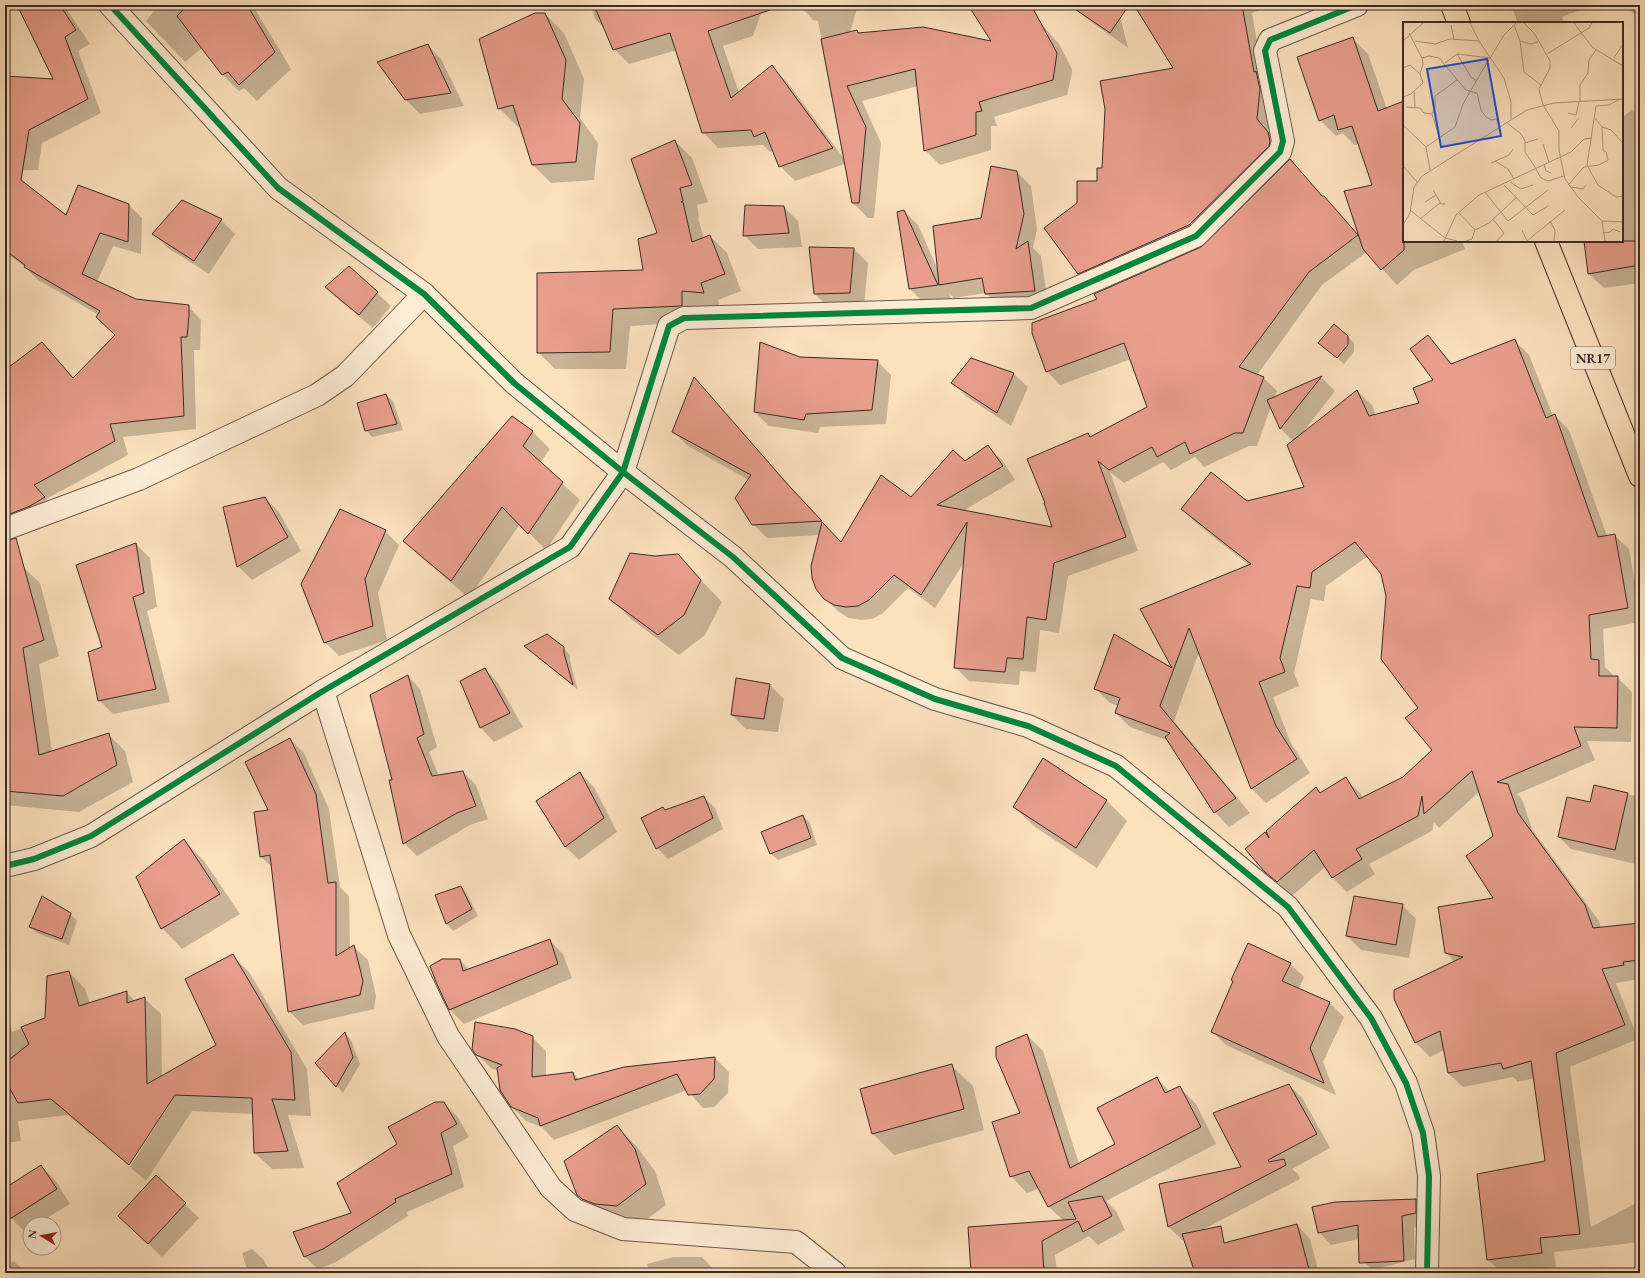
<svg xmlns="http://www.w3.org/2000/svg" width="1645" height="1278" viewBox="0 0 1645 1278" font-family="'EB Garamond',serif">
<rect width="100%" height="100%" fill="#fce1bd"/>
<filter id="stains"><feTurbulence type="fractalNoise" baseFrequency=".005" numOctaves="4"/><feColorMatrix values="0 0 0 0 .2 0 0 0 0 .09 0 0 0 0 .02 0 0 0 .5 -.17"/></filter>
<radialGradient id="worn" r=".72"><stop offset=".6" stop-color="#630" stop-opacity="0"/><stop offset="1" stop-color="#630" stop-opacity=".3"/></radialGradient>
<g fill="#0003" fill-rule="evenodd">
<polygon points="18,5 64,5 90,44 78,51 101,113 42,143 38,170 8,171 5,168 5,92 54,80"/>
<polygon points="153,5 263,5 255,9 291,69 257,101 244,88 239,91 223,75 202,48 185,62 146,21 155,10"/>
<polygon points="591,5 764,5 753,36 723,46 739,93 772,67 787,82 845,160 818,21 813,20 801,7 789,5 858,5 850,33 857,31 859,34 993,43 969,5 1025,5 1059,44 1072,69 1072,73 1067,95 994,117 997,126 991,126 991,150 940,165 925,150 918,86 862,101 881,143 874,218 868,218 853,203 845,164 795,181 780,166 774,150 770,152 763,145 718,148 703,132 677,50 629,64 614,49 606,30 595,19"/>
<polygon points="1084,5 1117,5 1128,48 1086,18 1080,11"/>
<polygon points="1135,5 1274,5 1252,13 1264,81 1271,101 1268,131 1279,144 1200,237 1090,284 1079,273 1078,204 1098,182 1103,169 1175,69"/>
<polygon points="1511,5 1592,5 1562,17 1564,23 1518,23"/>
<polygon points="1627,5 1640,5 1640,21 1635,16"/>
<polygon points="545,14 564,33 584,79 580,118 598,143 594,180 551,183 533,165 521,126 518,127 499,108"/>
<polygon points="1352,38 1368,54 1387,109 1404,103 1404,241 1462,241 1465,249 1414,270 1397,285 1367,252 1322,285 1257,375 1263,377 1277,391 1274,398 1322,378 1335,391 1300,436 1357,391 1372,405 1376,416 1420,403 1435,381 1428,336 1453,365 1515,341 1529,355 1553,416 1555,416 1569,430 1607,536 1614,535 1629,549 1640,611 1640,622 1603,629 1605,667 1613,675 1613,677 1617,677 1632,692 1631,742 1587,741 1595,760 1517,794 1522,799 1532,829 1599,921 1601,928 1640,924 1640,979 1616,983 1638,1039 1570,1067 1591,1227 1640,1201 1640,1242 1554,1252 1556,1267 1502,1273 1488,1260 1546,1162 1535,1078 1518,1082 1513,1077 1463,1087 1448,1073 1444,1050 1430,1057 1416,1043 1455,962 1446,953 1495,899 1495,836 1480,791 1439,828 1434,822 1432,831 1369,864 1375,874 1347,892 1333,878 1326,866 1292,896 1266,872 1271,841 1321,794 1346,779 1360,793 1363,798 1404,777 1434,750 1419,708 1382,573 1368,556 1326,586 1324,601 1311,599 1294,673 1299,686 1273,697 1290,741 1310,773 1266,803 1251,788 1199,652 1174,721 1250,813 1229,827 1215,812 1169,741 1130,727 1116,713 1118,706 1110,703 1095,688 1115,636 1175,671 1141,610 1250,566 1196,523 1182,509 1247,502 1306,487 1293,441 1280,428 1271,406 1257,446 1249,446 1204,467 1195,457 1171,470 1163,462 1124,483 1110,472 1138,551 1068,576 1059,633 1040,630 1036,672 1020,671 1019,685 969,681 955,667 965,561 935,608 908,588 882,614 872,619 860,620 849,618 839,612 824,598 820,535 767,538 753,524 749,480 688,446 674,432 694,379 841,543 988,447 1002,460 1015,480 963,511 1054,528 1088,434 1091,437 1148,407 1131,359 1060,385 1047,371 1099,299 1202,248 1290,160 1360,236 1373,186 1359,144 1354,145 1343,133 1336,136 1320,120"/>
<polygon points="427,45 441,59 464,106 420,114 406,100"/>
<polygon points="1632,109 1640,118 1640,283 1604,288 1589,274 1585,241 1622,241 1622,118"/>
<polygon points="675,141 692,158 708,202 697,205 699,218 698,218 704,238 710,236 727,253 741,291 718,300 720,310 699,322 630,326 626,369 555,369 538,352 644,271 658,234"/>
<polygon points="1017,172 1031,186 1037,229 1033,248 1041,256 1048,304 1000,308 986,293 954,298 949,293 951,299 924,303 910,289 898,213 904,211 918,225 938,270 982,219"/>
<polygon points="5,181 67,216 128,204 142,218 141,254 113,246 97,282 136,300 188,306 201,320 200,350 194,350 196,429 123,437 128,455 46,499 58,511 5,534 5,371 42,344 74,379 116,335 99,315 38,280 25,267 5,252"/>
<polygon points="182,201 221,220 235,234 209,274 168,248 154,234"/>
<polygon points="784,207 798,221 802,247 758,249 744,235"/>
<polygon points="811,248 854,249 868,263 864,307 829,308 815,294"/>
<polygon points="326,287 377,293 391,306 373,328 340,301"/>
<polygon points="1347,336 1354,343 1354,352 1344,364 1320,343"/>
<polygon points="971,359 1014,374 1028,387 1011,426 967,397 953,383"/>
<polygon points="877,361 891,375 886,424 820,427 818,433 769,426 755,412"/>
<polygon points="386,395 393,401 403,430 372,437 366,430"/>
<polygon points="512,417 533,432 550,449 540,463 580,500 546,550 520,524 469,598 422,558 405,541"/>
<polygon points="265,498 279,512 301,551 252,580 238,566"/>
<polygon points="385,531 399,545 378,593 387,640 339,656 325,642"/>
<polygon points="136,544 150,558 157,607 147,611 170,702 113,714 99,700 104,648"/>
<polygon points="677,555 722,602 705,635 679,655 631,619 611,599 655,557"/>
<polygon points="23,567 40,583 59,656 39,664 52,752 108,734 125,751 133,782 79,812 5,805 5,574"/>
<polygon points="526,647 563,648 570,655 570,661 578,690"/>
<polygon points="485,669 498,683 523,727 494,742 481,728 461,682"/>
<polygon points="408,676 420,689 437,747 429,752 439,776 463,772 476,785 488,819 470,825 417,856 404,843 390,781 393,780"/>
<polygon points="770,685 784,699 778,732 746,729 732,715"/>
<polygon points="290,739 304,753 329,809 340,887 349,896 350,949 354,947 368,960 376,996 374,1009 303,1025 289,1011 273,868 261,857 270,811"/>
<polygon points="1044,760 1107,801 1127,821 1097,868 1035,827 1014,807"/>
<polygon points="580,773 594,787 617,832 579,860 565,846"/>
<polygon points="1594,787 1640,797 1640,865 1571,849 1559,837 1591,803"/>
<polygon points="704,797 715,808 723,829 668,859 657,848 666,811"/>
<polygon points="803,816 810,823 817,845 778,860 771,854 763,832"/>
<polygon points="184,840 204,861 240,914 182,949 162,928"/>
<polygon points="461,887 467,894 478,916 453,931 447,924 436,895"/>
<polygon points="1402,905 1416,919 1409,958 1361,950 1347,936"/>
<polygon points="70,914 77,921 69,945 37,933 30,926"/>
<polygon points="549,940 563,954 572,978 464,1024 450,1010 437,981 460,960 470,970"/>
<polygon points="233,956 249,972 307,1069 311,1116 288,1115 304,1168 272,1169 255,1153 254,1114 192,1111 146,1181 130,1167 176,1094 174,1094 128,1165 93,1133 90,1134 68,1115 18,1121 21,1141 5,1143 5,1019 10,1024 12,1032 46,1018 69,972 85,989 90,1004 127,993 135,1001 144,998 161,1014 162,1077 218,1046"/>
<polygon points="1290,964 1304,977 1299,989 1330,1003 1344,1017 1323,1062 1336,1095 1226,1045 1212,1031"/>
<polygon points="345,1033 351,1040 360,1064 343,1093 316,1063"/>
<path d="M1027 1035 1043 1051 1079 1164 1116 1144 1157 1078 1170 1092 1179 1087 1196 1104 1216 1144 1106 1201 1116 1211 1125 1230 1098 1245 1089 1236 1055 1255 1057 1273H972L1064 1221 1049 1207 1040 1188 1027 1193 1011 1176 1021 1114ZM1076 1217 1078 1220H1070Z"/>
<polygon points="532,1037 546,1051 546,1076 573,1073 580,1080 715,1058 729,1072 728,1093 714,1107 703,1108 687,1090 554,1140 542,1127 526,1121 512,1107 498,1071 491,1068 477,1054"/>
<polygon points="952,1066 973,1086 984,1130 894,1155 873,1134 861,1090"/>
<polygon points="1289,1085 1303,1099 1330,1148 1292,1169 1298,1174 1300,1179 1202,1230 1223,1243 1297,1225 1310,1239 1319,1273 1197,1273 1185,1239 1182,1240 1169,1227 1243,1168"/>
<polygon points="444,1103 457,1116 469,1137 453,1146 464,1187 407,1212 408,1216 336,1262 318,1269 305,1257 353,1213 399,1144"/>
<polygon points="617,1126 637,1147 655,1171 666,1205 638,1226 599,1216 578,1195"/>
<polygon points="41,1166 55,1180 70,1204 37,1224 30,1224 30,1229 25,1232 11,1218 5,1209 5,1189"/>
<polygon points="156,1177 199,1218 162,1257 134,1230"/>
<polygon points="1416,1200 1428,1212 1428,1225 1414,1228 1415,1259 1372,1270 1360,1258 1359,1239 1331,1245 1319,1232"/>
<polygon points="252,1249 264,1260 270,1273 248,1273 242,1253"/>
<polygon points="673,1257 702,1257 717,1273 650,1273 647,1264"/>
<polygon points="14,1261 26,1273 5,1273 5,1268"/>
</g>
<g fill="#e89e8b" stroke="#392b26">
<polygon points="17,5 60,5 76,30 65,37 88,99 29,130 21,180 66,215 78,185 129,204 128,242 100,233 82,274 136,299 189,305 189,316 187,337 181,337 184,416 110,424 115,441 34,485 45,497 30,506 5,516 5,370 42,342 73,378 115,335 96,317 100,311 24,267 25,265 5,250 5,76 53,79"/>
<polygon points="188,5 247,5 275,52 239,85 228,72 222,75 177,16"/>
<polygon points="594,5 773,5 773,9 708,31 731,98 772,65 833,148 779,167 765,132 754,137 751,130 702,133 670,33 613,50"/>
<polygon points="968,5 1031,5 1057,53 1053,80 979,102 982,111 976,112 976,135 924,151 915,69 847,86 866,127 859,203 852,203 821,39 857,30 858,33 923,27 991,41"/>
<polygon points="1069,5 1129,5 1110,33"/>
<polygon points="1134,5 1242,5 1254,72 1256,71 1260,89 1257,119 1268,132 1270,141 1269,146 1189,225 1078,274 1044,228 1077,203 1077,181 1097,181 1097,168 1102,168 1105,109 1100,81 1173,68"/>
<polygon points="535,13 545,13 566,60 562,99 580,123 576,162 532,165 513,105 498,109 479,39"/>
<polygon points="1353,37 1378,111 1404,101 1404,250 1381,270 1363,249 1344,191 1372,185 1352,126 1338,130 1334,115 1319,121 1297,57"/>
<polygon points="428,44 451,93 405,100 377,62"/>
<polygon points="675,140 692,185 680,188 683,201 681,202 683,202 692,242 710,235 725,274 701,283 704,293 682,291 682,306 613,309 610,352 537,353 537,273 643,270 638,239 657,233 631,159"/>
<polygon points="1290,159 1322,196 1324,196 1358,235 1309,272 1239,367 1264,377 1243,433 1235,433 1190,454 1185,442 1157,457 1152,447 1109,470 1098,461 1126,537 1054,563 1046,620 1027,617 1023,659 1007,658 1005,672 954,668 967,522 921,595 894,575 869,600 858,606 846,607 834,605 824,599 816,589 812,578 811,566 822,522 841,542 881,475 911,497 953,450 965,461 988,445 1003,466 937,505 1052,527 1044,503 1045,503 1027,459 1088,433 1090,437 1147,407 1124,343 1046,372 1032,333 1032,323 1097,299 1094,294 1201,247"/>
<polygon points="991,166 1017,171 1024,214 1016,249 1028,241 1035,291 985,294 982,278 939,285 933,226 981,218"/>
<polygon points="182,200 222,219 194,261 152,234"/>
<polygon points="745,205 784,206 789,233 743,236"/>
<polygon points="904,210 938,285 909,289 897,212"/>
<polygon points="1584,241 1640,241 1640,265 1588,274"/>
<polygon points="809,247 854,248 850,293 814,294"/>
<polygon points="349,266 378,292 359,315 325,287"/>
<polygon points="1334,324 1348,336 1348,345 1337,358 1318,343"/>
<polygon points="1428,335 1451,364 1515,339 1546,418 1555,414 1598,537 1615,534 1628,608 1589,615 1591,659 1599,660 1599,676 1618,676 1617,728 1574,727 1581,746 1497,782 1508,784 1518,813 1585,905 1593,928 1640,923 1640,960 1623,962 1624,965 1602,969 1625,1025 1556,1053 1580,1234 1540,1238 1542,1253 1487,1260 1477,1174 1545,1161 1531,1061 1503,1069 1501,1063 1448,1073 1440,1031 1415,1043 1394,999 1394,990 1463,957 1445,953 1438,907 1493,898 1466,856 1493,836 1472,771 1424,814 1422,796 1418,816 1356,849 1362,859 1332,878 1314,850 1277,882 1265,872 1245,849 1265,832 1269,838 1266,831 1316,787 1320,793 1346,777 1359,799 1403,777 1432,750 1405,718 1418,708 1381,659 1386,596 1381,574 1355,542 1312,572 1310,588 1297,586 1280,658 1285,672 1259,682 1276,726 1297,759 1251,789 1189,628 1160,706 1236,798 1214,813 1165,737 1170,733 1115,713 1120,698 1094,689 1114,634 1172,668 1140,609 1251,564 1181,509 1211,472 1247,501 1304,487 1287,445 1357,390 1369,416 1419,403 1413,388 1433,380 1410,349"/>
<polygon points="760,342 800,357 878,360 872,410 806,414 804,420 754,412"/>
<polygon points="971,358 1014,373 997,413 951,383"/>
<polygon points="1322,376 1280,429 1267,400"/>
<polygon points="694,377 790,487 822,521 752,525 735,498 751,475 672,432"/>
<polygon points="386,394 397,424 365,431 357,403"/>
<polygon points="512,416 533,431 523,446 563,482 528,534 502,507 451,581 403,541"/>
<polygon points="265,497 288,537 237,567 223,507"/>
<polygon points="340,509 386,530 365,579 373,626 324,643 301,584"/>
<polygon points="16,538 44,640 23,648 39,755 109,733 117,765 63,796 5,791 5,541"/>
<polygon points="136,543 144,593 133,597 156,689 98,701 88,652 102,647 76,565"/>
<polygon points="630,553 655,556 678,554 701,580 684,615 658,635 609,599"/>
<polygon points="547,634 564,647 564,653 573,685 524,646"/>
<polygon points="485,668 510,713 480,728 460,681"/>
<polygon points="408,675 424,734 417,738 432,776 463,771 476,806 457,813 403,844 389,780 392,780 370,695"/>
<polygon points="736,678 770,684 764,719 731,715"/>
<polygon points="290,738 316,794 328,883 336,882 336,956 354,945 363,981 360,995 288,1012 270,855 260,857 254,812 268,810 245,762"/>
<polygon points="1043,758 1107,800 1076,848 1013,807"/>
<polygon points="580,772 604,818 565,847 536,801"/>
<polygon points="1594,785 1628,793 1615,850 1558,837 1567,797 1590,802"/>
<polygon points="704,796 713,818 656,849 641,818 663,807 665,810"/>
<polygon points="803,815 811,838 770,854 761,832"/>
<polygon points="184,839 220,894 161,929 136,877"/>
<polygon points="461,886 472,909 446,924 435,895"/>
<polygon points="42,896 71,913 62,939 29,927"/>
<polygon points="1354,896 1403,904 1396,945 1346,936"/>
<polygon points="550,939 558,964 449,1010 436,982 430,966 442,959 460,959 463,971"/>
<polygon points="1248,943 1291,963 1282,981 1330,1002 1310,1048 1324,1083 1211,1032 1233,981 1231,980"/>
<polygon points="233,954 291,1052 295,1100 272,1099 288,1151 254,1153 252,1098 175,1095 129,1165 51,1099 18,1103 5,1080 5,1063 29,1044 21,1027 45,1018 47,976 69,971 79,1006 127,991 127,1003 145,997 147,1084 216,1045 185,979"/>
<polygon points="475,1022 515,1029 533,1036 532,1077 573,1072 575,1080 624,1067 715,1057 714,1079 700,1094 688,1095 677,1074 540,1126 538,1118 511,1107 500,1090 497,1068 502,1065 476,1055 472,1049"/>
<polygon points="345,1032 353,1057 336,1087 315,1063"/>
<polygon points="1027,1034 1070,1168 1115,1144 1097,1108 1157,1077 1165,1093 1180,1086 1201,1127 1048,1207 1029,1171 1010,1177 992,1122 1020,1113 996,1057 996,1047"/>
<polygon points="952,1064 964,1109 872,1134 860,1089"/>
<polygon points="1289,1084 1317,1134 1268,1160 1269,1162 1284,1159 1286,1165 1168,1227 1159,1184 1241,1167 1213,1113"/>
<polygon points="435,1102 444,1102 457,1124 441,1133 452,1174 395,1199 396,1202 323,1249 304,1257 293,1232 351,1213 337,1183 397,1144 388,1127"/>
<polygon points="617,1125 635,1149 646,1184 617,1206 595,1204 582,1199 577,1195 564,1161"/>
<polygon points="41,1165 57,1189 5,1222 5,1188"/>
<polygon points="156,1175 186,1203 148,1244 118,1216"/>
<polygon points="1102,1196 1112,1216 1083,1232 1078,1221 1042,1241 1044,1273 971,1273 968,1227 1076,1219 1068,1202"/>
<polygon points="1416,1199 1416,1213 1402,1216 1404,1261 1359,1263 1358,1225 1318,1233 1312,1207 1335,1202"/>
<polygon points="1297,1224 1310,1273 1195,1273 1182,1234 1221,1226 1224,1243"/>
</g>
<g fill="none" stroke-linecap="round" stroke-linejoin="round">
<defs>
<g id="street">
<polyline points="110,5 278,188 424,294 514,383 623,472 733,557 842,658 935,699 1028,726 1116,766 1288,907 1371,1018 1406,1083 1423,1133 1429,1176 1427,1273"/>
<polyline points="5,529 139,479 317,395 345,376 424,294"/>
<polyline points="323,691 399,935 448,1036 551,1188 575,1210 623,1229 796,1242 835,1273"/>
<polyline points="5,866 34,859 91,836 323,691 570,547 623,472 669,326 684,318 1031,308 1196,236 1280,152 1283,141 1265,51 1270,40 1357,5"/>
</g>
<g id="primary">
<polyline points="1452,5 1459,23"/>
<polyline points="1546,241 1640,476"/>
</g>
</defs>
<use href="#street" stroke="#6a584c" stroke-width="24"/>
<use href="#primary" stroke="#392b26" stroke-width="24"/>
<use href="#street" stroke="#fdecd4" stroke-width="22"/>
<use href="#primary" stroke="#fce1bd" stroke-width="22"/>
<defs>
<g id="cycleway">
<polyline points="110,5 278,188 424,294 514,383 623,472 733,557 842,658 935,699 1028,726 1116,766 1288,907 1371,1018 1406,1083 1423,1133 1429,1176 1427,1273"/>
<polyline points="5,866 34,859 91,836 323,691 570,547 623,472 669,326 684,318 1031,308 1196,236 1280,152 1283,141 1265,51 1270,40 1357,5"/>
</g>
</defs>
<use href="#cycleway" stroke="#fdecd4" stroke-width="8"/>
<use href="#cycleway" stroke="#00873e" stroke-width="6"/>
</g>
<g text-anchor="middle" stroke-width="4" stroke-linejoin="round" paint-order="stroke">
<rect fill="#fdecd4" stroke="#74655a" stroke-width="1" x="1571" y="347" width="44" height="22" rx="3"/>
<g font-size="13" font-weight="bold" fill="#392b26">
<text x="1593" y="363">NR17</text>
</g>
</g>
<g transform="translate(1403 22)">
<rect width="220" height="220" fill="#fce1bd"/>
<path fill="none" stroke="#ae9881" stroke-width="1" d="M67 1 76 19 101 56 108 80V97M121 1 131 11 147 39V46L136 67 140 83 156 109V128L162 157 175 175 199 199 202 219M171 1 189 25 220 44M48 3 51 18M111 3 117 19 121 50 138 63M0 19 20 1M12 19 32 22 47 17 76 19M117 19 128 22 135 20M54 32 68 55 74 59M144 32 186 6 189 1M19 36 26 34 36 36 63 68 74 71 78 88 83 95 88 98 93 97 97 104M211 36 220 22M42 41 54 32 88 36M0 46 7 43 17 52M11 70 12 85M0 75 8 72 20 61 17 52 20 42 19 36 6 11M217 77 206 83 193 84 184 143 195 163 213 175 220 174M177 79V63L185 51 186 38 193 28M3 85 17 86 21 91 29 92M165 91 173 93 176 80M103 100 118 112 122 119V130L132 145M0 103 23 125 27 148M199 105 208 108 220 121M168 106 176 96M36 114 29 92 32 85V74L54 58M122 121 135 117M140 122 146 140M23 125 52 105 60 82 78 51 101 13 113 1M92 139 105 147 111 157M220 140V161M88 141 106 133 110 127M141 142 143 149 148 151M0 144 14 160M132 145 138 156 145 159 161 154M107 160 118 167 130 163M101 163 130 193 145 184M165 163 181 145 196 143 205 138 203 130 200 128 199 105 192 96M167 165 180 167 183 163M30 168 38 182H42M82 170 105 199 145 168M22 180 33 173M7 188 42 216 54 219M56 191 72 208 69 217 63 219M17 197 37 181M90 197 101 211 94 219M147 199 152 208 151 219M199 199 220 200M0 203 7 191 11 165 19 154 124 88 151 81 220 77M72 208 86 201 114 175M119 208 124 219M200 211 207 210 210 207 217 210M41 219 53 193 76 173 168 130 181 117 189 116M124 219 162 188"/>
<path fill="#1d4ed8" fill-opacity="0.15" stroke="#1d4ed8" stroke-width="2" d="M84 37 98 114 38 125 24 47Z"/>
<rect width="220" height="220" fill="none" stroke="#392b26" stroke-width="2"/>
</g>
<rect width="1645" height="1278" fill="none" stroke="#fce1bd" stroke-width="20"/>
<rect x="6" y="6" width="1633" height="1266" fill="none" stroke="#392b26" stroke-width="2"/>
<rect x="10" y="10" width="1625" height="1258" fill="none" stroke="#392b26"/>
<g transform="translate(42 1236) rotate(280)"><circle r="19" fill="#fdecd4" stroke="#af9f8e"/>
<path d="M0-3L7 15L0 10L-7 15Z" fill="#8f2418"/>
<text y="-6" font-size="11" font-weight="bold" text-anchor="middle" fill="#392b26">N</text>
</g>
<rect width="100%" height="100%" filter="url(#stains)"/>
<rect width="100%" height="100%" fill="url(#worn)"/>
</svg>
